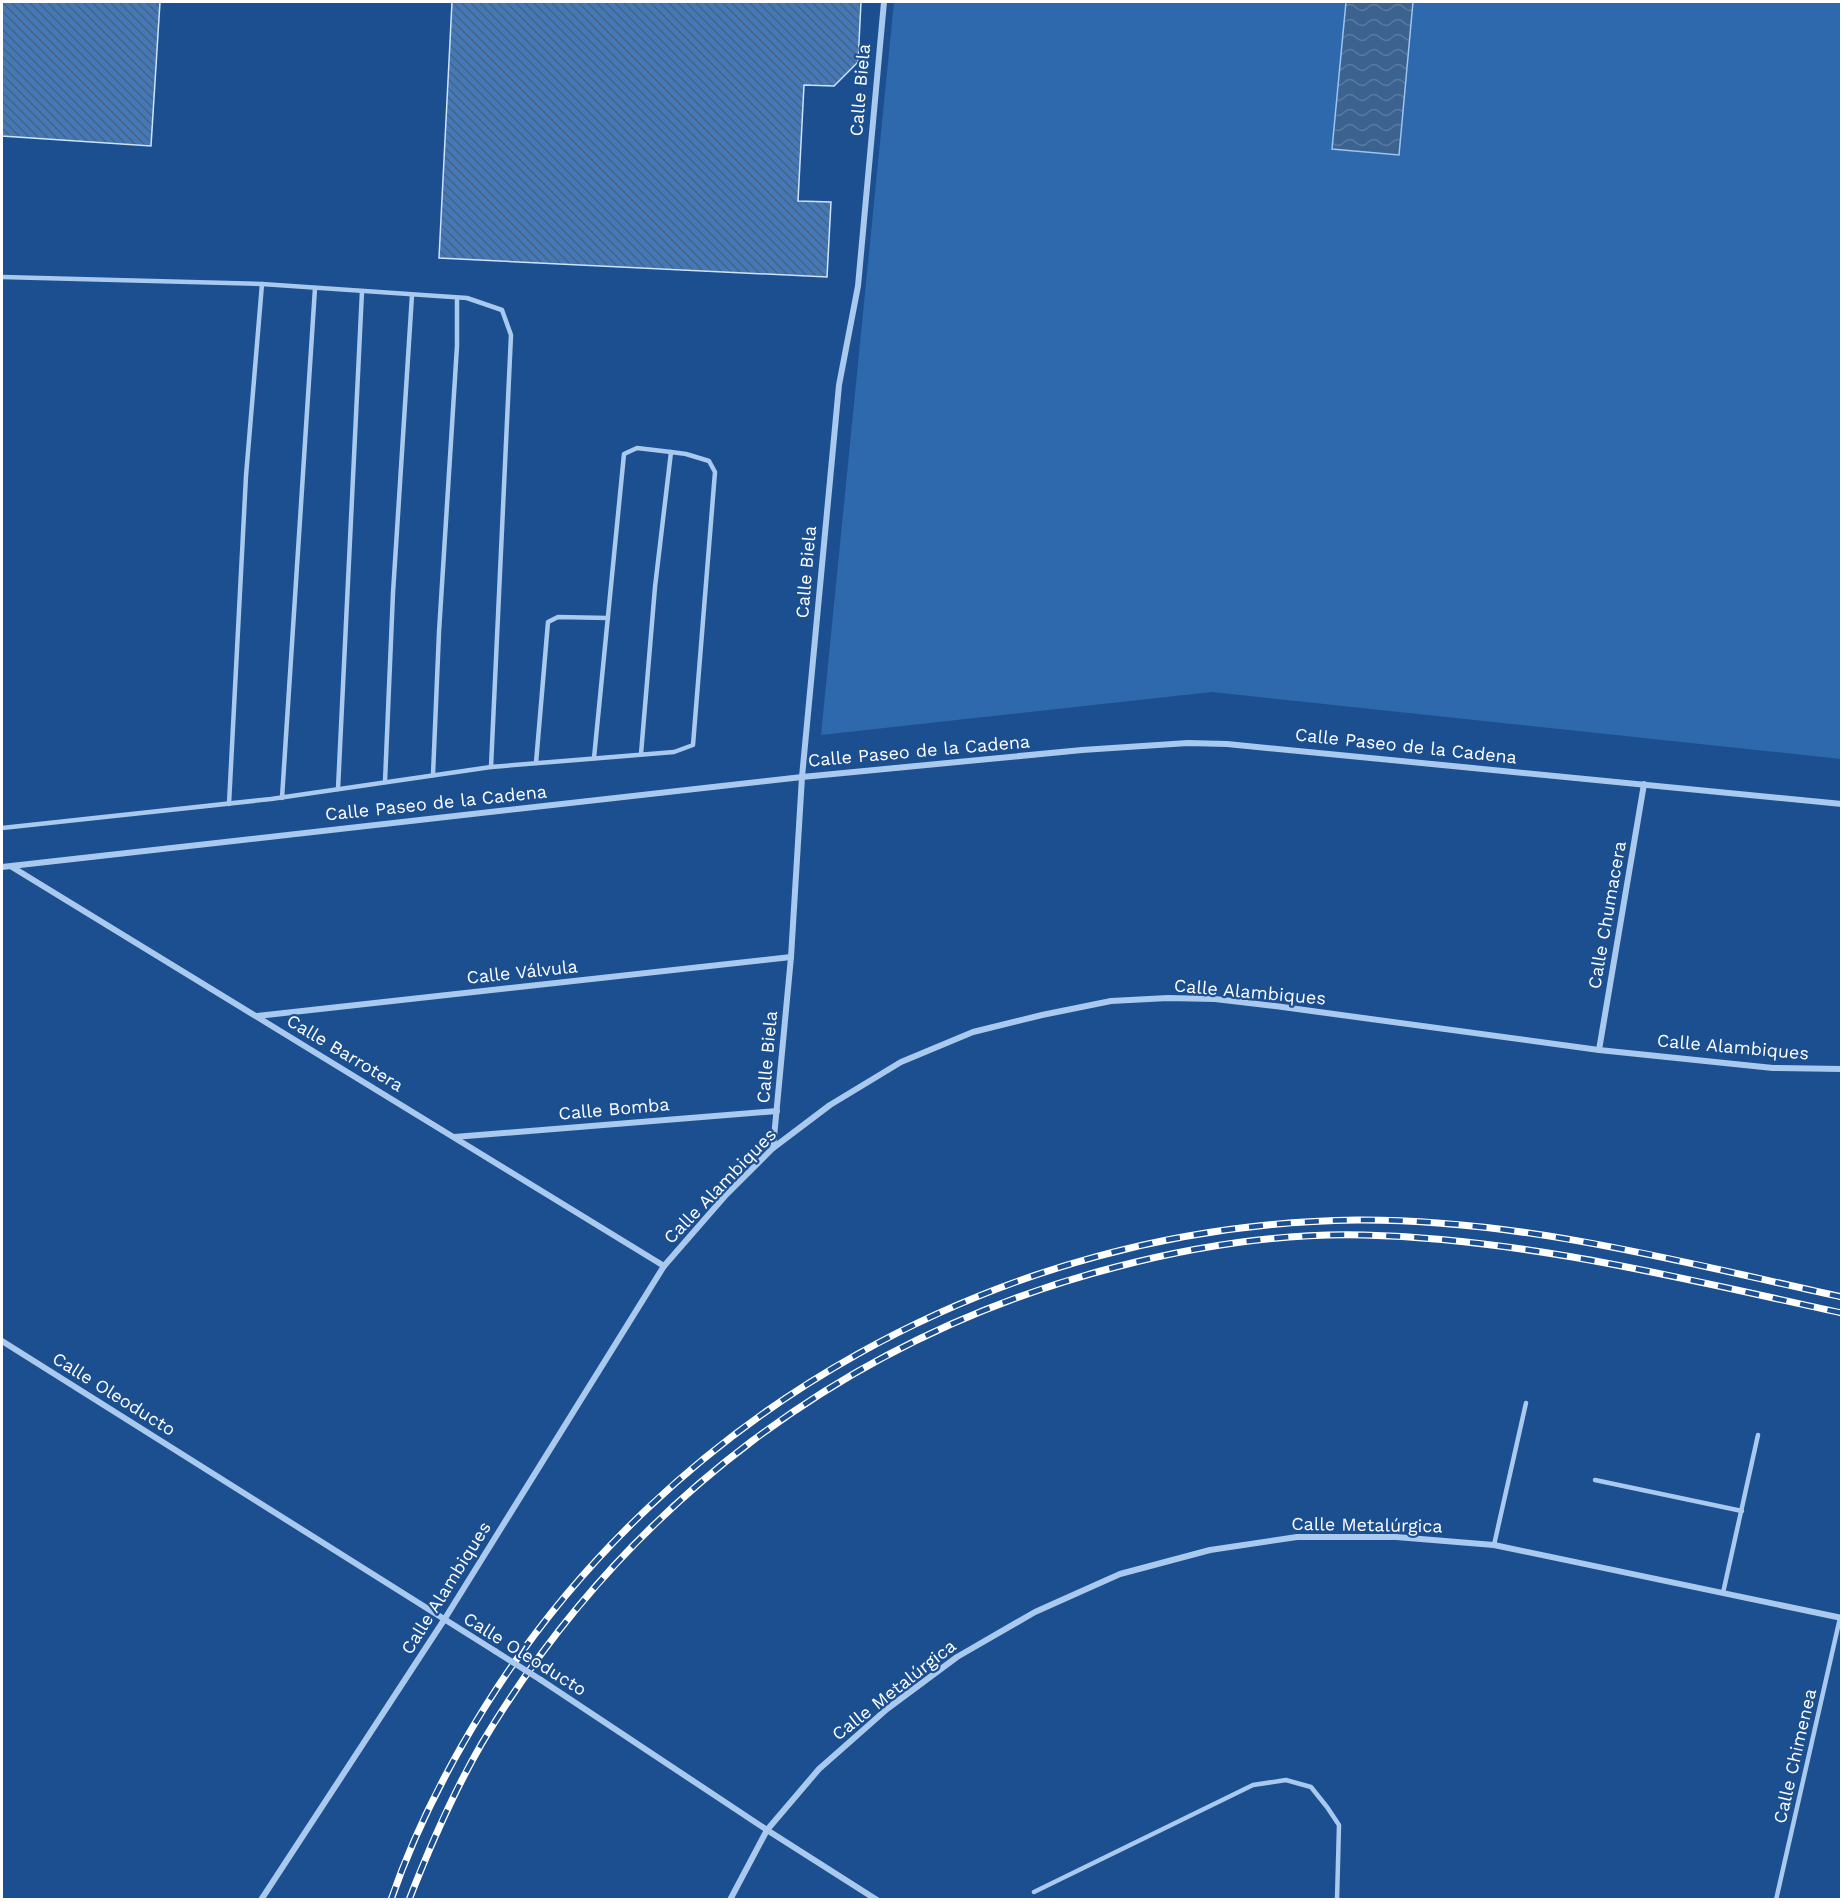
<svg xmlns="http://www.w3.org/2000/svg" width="1843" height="1901" viewBox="0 0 1843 1901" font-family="'Work Sans',sans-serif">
<defs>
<pattern id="water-waves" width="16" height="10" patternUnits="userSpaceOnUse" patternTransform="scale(1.5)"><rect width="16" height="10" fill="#3c6290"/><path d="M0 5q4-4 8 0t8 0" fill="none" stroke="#597aa1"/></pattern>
<pattern id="building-back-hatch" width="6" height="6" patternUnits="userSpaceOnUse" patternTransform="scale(1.5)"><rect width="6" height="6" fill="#4478b7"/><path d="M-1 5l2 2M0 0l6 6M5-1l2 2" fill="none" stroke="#486282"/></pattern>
</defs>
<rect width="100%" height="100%" fill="#1b4f8f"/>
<polygon fill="#2e69ad" points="894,2 1841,2 1841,759 1212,692 821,735"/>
<polygon fill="url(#water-waves)" stroke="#9cc4f0" stroke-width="1.5" points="1346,2 1413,2 1399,155 1332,149"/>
<g fill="url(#building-back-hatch)" stroke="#cfe3fa" stroke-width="1.5">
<polygon points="2,2 160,2 151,146 2,136"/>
<polygon points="452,2 861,2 858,62 834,86 804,85 798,201 831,202 827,277 439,258"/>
</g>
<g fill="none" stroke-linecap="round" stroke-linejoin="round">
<g stroke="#a9c9ee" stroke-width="4.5">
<polyline points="2,277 262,284 467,298 502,310 511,335 491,767 674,752 693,745 715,472 709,461 686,454 671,452 655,587 641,754"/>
<polyline points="594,758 624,454 637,448 671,452"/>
<polyline points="536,763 548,622 558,617 608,618"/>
<polyline points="433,775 439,632 457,346 457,298"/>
<polyline points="385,782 393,593 412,295"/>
<polyline points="338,789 362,291"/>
<polyline points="282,798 315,288"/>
<polyline points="229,804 246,476 262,284"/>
<polyline points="2,828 271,799 491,767"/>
<polyline points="1595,1480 1742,1511"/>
<polyline points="1494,1545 1526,1403"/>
<polyline points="1723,1593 1758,1435"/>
<polyline points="1034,1892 1253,1785 1286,1780 1311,1787 1327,1807 1339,1825 1337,1900"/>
<polyline points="1776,1900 1840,1618"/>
</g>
<g stroke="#a9c9ee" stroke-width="6">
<polyline points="2,867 802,777 1082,750 1188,743 1227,744 1842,804"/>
<polyline points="12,867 664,1266"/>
<polyline points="257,1016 791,957"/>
<polyline points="1599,1050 1644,784"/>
<polyline points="454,1137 777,1111"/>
<polyline points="773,1148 791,957 802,777 839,385 858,286 884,2"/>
<polyline points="2,1341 495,1651"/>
<polyline points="541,1680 767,1830 877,1900"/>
<polyline points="261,1900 444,1620 664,1266 725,1196 773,1148 830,1105 901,1062 973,1032 1042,1015 1111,1001 1168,998 1215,999 1275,1006 1599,1050 1773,1068 1842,1069"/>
<polyline points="730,1900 767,1830 819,1769 887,1709 957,1657 1035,1612 1120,1574 1210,1550 1297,1537 1396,1537 1494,1545 1842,1618"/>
</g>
<defs>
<g id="rail">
<path d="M391 1900C414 1833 446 1770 483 1710 669 1410 1005 1224 1357 1220 1521 1219 1682 1262 1842 1297"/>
<path d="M409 1900C430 1846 453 1793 482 1743 624 1505 847 1336 1116 1267 1196 1246 1281 1233 1364 1235 1526 1239 1684 1279 1842 1313"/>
</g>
</defs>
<use href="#rail" stroke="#fff" stroke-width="7"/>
<use href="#rail" stroke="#1b4f8f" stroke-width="4.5" stroke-dasharray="14" stroke-linecap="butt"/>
<polyline stroke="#a9c9ee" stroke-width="6" points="495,1651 541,1680"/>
</g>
<g text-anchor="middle" stroke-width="4.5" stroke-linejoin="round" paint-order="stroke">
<g font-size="18" fill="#fff" stroke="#1b4f8f">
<text transform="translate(860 90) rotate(-85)" y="6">Calle Biela</text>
<text transform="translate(806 572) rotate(-85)" y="6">Calle Biela</text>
<text transform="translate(1406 746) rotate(6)" y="6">Calle Paseo de la Cadena</text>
<text transform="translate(919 751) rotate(-5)" y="6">Calle Paseo de la Cadena</text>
<text transform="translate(436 803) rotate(-6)" y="6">Calle Paseo de la Cadena</text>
<text transform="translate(1607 915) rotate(-80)" y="6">Calle Chumacera</text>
<text transform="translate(522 972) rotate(-6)" y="6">Calle Válvula</text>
<text transform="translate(1250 992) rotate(5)" y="6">Calle Alambiques</text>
<text transform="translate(1733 1047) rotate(5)" y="6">Calle Alambiques</text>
<text transform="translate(345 1053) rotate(31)" y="6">Calle Barrotera</text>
<text transform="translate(767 1057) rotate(-85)" y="6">Calle Biela</text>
<text transform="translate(614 1109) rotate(-5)" y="6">Calle Bomba</text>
<text transform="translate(720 1186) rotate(-46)" y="6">Calle Alambiques</text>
<text transform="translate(114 1394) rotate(32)" y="6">Calle Oleoducto</text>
<text transform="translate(1367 1525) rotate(1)" y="6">Calle Metalúrgica</text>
<text transform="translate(446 1588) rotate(-58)" y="6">Calle Alambiques</text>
<text transform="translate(525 1654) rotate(32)" y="6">Calle Oleoducto</text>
<text transform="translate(894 1690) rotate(-38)" y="6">Calle Metalúrgica</text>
<text transform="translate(1795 1756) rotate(-77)" y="6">Calle Chimenea</text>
</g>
</g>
<rect width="1843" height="1901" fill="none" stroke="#ffffff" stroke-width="6"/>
</svg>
